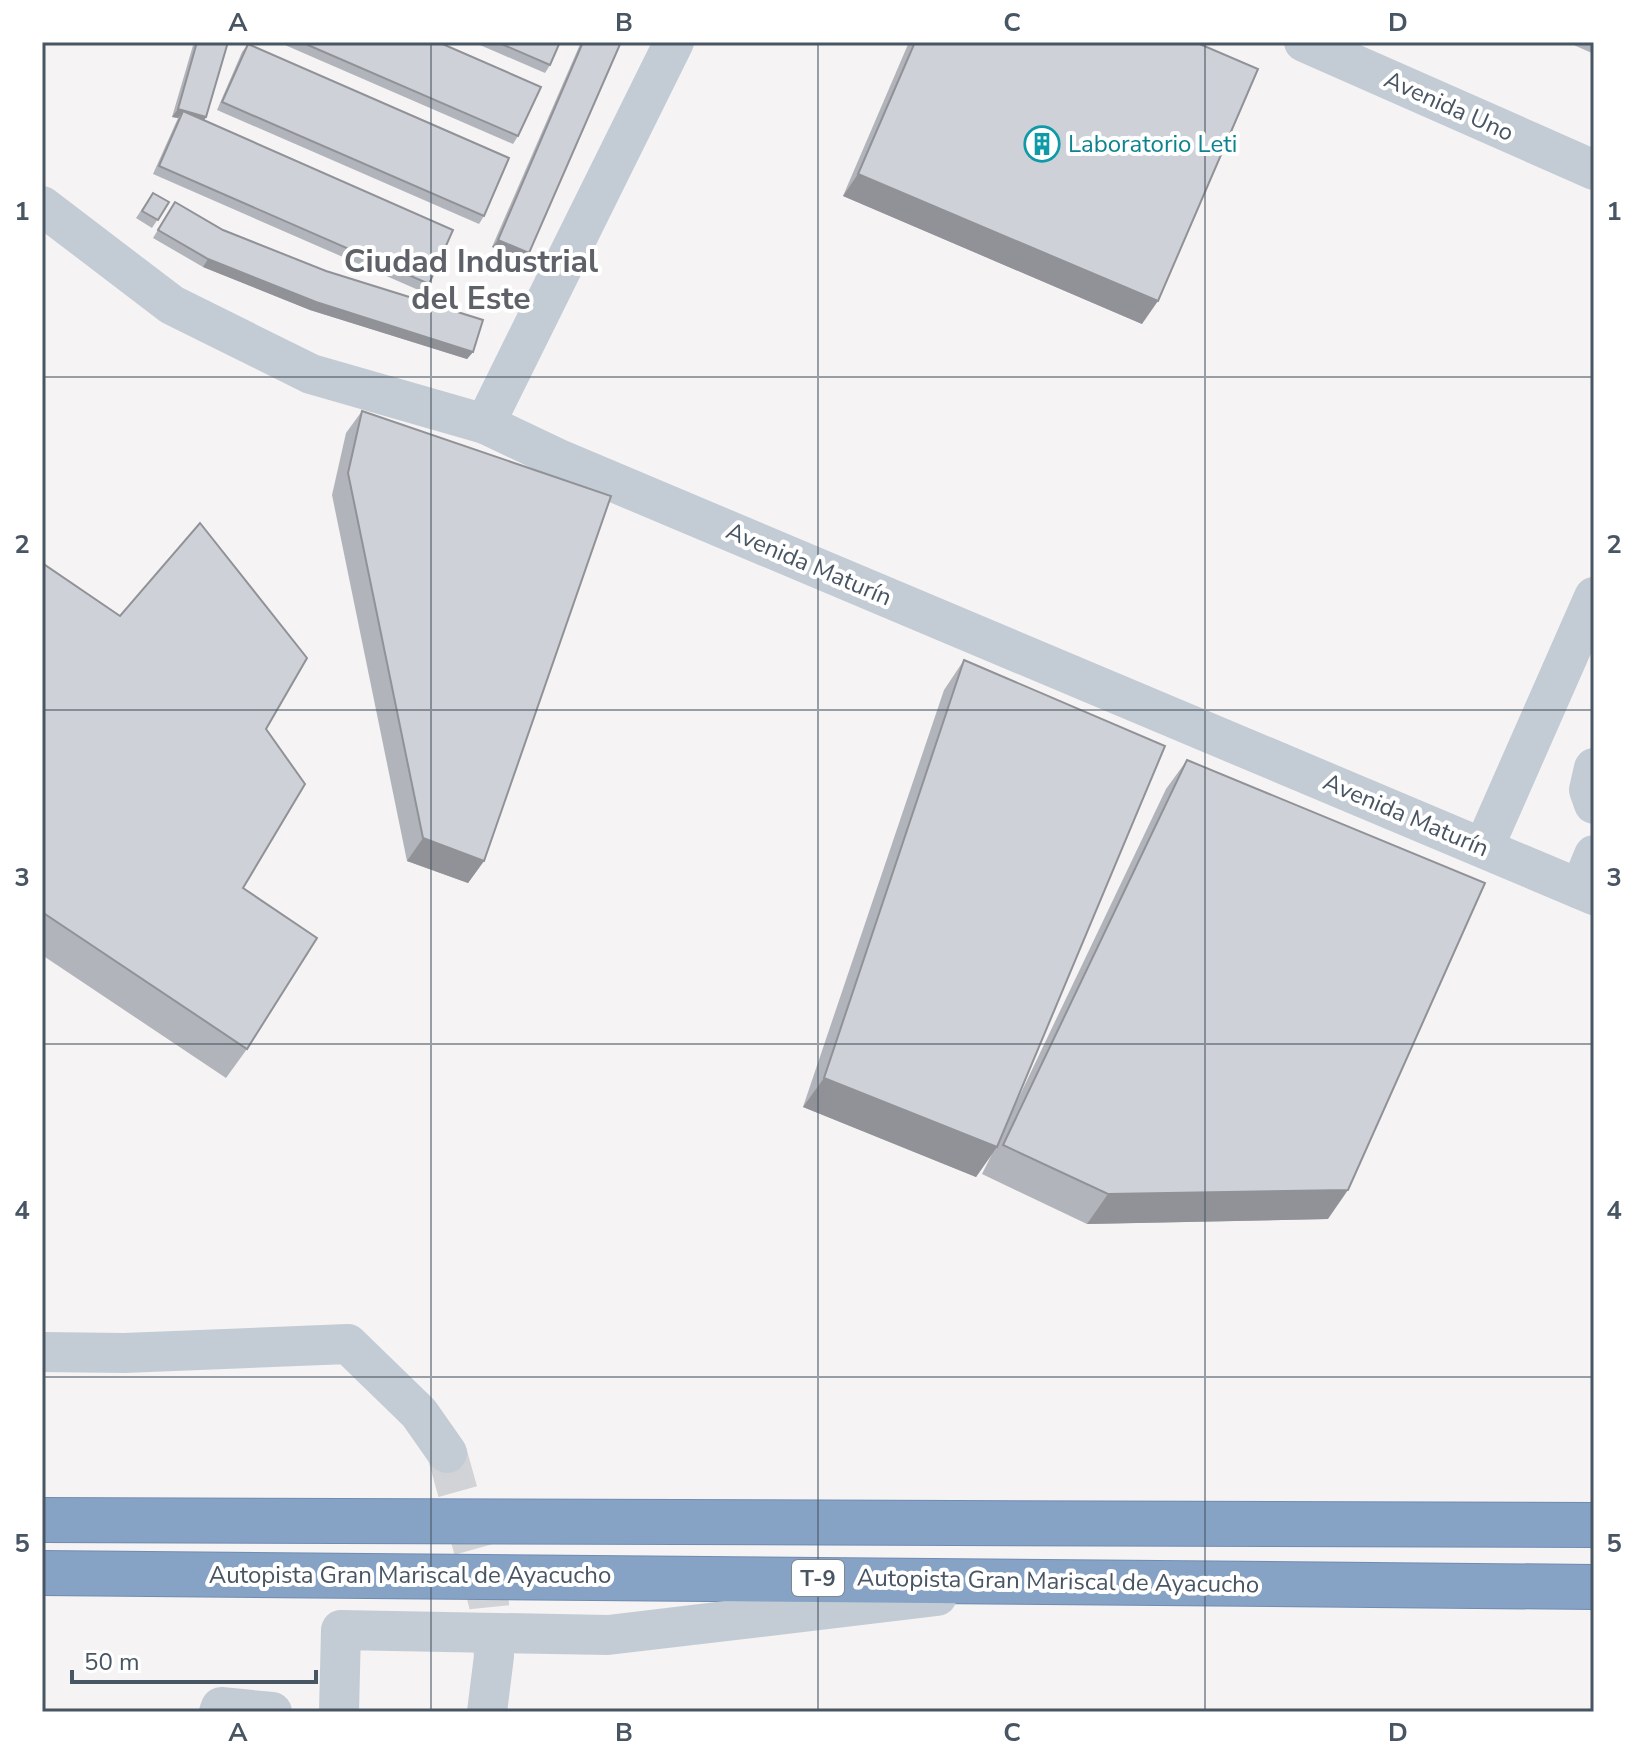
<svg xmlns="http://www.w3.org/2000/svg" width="1636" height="1754" viewBox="0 0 1636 1754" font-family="'Nunito Sans',sans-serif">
<rect width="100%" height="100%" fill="#f5f3f3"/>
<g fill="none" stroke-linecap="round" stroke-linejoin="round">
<polyline stroke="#d2d3d6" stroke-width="40" stroke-dasharray="40 20" stroke-linecap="butt" points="447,1453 489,1604 494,1656"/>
<defs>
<g id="highway">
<polyline points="42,1520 1594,1525"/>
<polyline points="42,1573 1594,1587"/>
</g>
</defs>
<use href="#highway" stroke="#718cb1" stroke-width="46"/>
<g stroke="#c3ccd5" stroke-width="40">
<polyline points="1304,42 1594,170"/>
<polyline points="42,206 172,305 311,374 485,424 561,460 1594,895"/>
<polyline points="485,424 674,42"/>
<polyline points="1594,768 1589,790 1594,804"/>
<polyline points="1484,847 1594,597"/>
<polyline points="1580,889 1594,855"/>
<polyline points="42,1352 124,1353 348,1344 419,1413 447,1453"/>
<polyline points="219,1712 221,1707 272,1712"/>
<polyline points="339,1712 341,1630 608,1635 937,1596"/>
<polyline points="487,1712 494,1656"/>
</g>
<use href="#highway" stroke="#86a2c5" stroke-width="44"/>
</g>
<g fill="#b1b4ba">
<polygon points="194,42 228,42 206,117 204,121 429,284 423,292 153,174 178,118 172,117"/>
<polygon points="278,42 438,42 518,136 513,144"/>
<polygon points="473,42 560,42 550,65 545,73"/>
<polygon points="581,42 621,42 524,260 492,247"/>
<polygon points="909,42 1195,42 1142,324 843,196"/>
<polygon points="1567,42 1594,42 1594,54"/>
<polygon points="248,44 484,216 479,224 217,110 242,52"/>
<polygon points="153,193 169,202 152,228 136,218"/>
<polygon points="175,202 223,230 473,352 467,359 310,310 203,267 153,238"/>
<polygon points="362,411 484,861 468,883 407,861 332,495 346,433"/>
<polygon points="42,563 266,729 243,888 247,1049 226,1078 42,955"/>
<polygon points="964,660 1008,1120 1166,789 1187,760 1328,1219 1087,1224 982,1174 992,1154 976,1177 803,1107 944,690"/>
</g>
<g fill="#909297">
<polygon points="178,109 206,117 201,125 183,111 178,118 172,117"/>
<polygon points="858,174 1158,301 1142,324 843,196"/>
<polygon points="498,240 529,253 524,260 492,247"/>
<polygon points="208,259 473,352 467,359 310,310 203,267"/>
<polygon points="423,838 484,861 468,883 407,861"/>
<polygon points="824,1078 997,1147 976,1177 803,1107"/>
<polygon points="1348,1190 1328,1219 1087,1224 1108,1194"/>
</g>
<g fill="#ced1d8" stroke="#909297" stroke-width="2">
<polygon points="197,42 228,42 206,117 178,109"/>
<polygon points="301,42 438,42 541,87 518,136"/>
<polygon points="497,42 560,42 550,65"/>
<polygon points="583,42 621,42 529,253 498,240"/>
<polygon points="915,42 1195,42 1258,69 1158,301 858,174"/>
<polygon points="248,44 509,158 484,216 222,102"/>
<polygon points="183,111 453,230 429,284 159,166"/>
<polygon points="153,193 169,202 158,220 142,211"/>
<polygon points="175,202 223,230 326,271 483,320 473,352 316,302 208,259 158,230"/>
<polygon points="362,411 611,496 484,861 423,838 348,473"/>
<polygon points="200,523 307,658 266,729 305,784 243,888 317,938 247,1049 42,912 42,563 120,616"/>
<polygon points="964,660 1165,746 997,1147 824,1078"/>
<polygon points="1187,760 1485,883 1348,1190 1108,1194 1003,1145"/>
</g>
<path fill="none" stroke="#485563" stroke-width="2" stroke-opacity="0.55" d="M431 42V1712M818 42V1712M1205 42V1712M42 377H1594M42 710H1594M42 1044H1594M42 1377H1594"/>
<defs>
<symbol id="building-ring" viewBox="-11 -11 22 22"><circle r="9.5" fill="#fff" stroke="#0f9aa8" stroke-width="1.5"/><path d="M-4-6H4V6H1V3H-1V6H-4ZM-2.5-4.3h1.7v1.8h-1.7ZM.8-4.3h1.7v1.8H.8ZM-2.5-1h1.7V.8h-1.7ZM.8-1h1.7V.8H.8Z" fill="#0f9aa8"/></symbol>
</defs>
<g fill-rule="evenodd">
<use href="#building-ring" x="1022" y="124" width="40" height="40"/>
</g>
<g text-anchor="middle" stroke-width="8" stroke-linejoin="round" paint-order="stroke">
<rect fill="#fff" stroke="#7f8892" stroke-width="2" x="792" y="1560" width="52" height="36" rx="6"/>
<g font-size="22" font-weight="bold" fill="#485563">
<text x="818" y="1586">T-9</text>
</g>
<g font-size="24" fill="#485563" stroke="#fff">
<text transform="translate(1449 106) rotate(24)" y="8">Avenida Uno</text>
<text transform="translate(809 564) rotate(23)" y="8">Avenida Maturín</text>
<text transform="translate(1406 815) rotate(23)" y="8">Avenida Maturín</text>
<text x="410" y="1583">Autopista Gran Mariscal de Ayacucho</text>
<text transform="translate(1058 1581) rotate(1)" y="8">Autopista Gran Mariscal de Ayacucho</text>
</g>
<g font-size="24" fill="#0d838f" stroke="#fff" text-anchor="start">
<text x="1068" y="152">Laboratorio Leti</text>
</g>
<g font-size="32" font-weight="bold" fill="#5e6268" stroke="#fff">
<text x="471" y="272">Ciudad Industrial<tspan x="471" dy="37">del Este</tspan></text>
</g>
</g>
<rect width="1636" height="1754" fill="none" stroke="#ffffff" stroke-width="88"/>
<path d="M72 1670v12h244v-12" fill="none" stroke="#485563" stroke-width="4"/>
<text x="84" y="1670" font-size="24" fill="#485563" stroke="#ffffff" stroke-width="6" paint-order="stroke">50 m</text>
<rect x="44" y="44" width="1548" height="1666" fill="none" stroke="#485563" stroke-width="3"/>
<g font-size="26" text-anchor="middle" font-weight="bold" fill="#485563">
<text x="238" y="31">A</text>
<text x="624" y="31">B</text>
<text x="1012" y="31">C</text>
<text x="1398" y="31">D</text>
<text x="22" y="220">1</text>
<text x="1614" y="220">1</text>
<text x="22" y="553">2</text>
<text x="1614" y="553">2</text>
<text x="22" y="886">3</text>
<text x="1614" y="886">3</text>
<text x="22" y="1219">4</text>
<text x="1614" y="1219">4</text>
<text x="22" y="1552">5</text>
<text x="1614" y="1552">5</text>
<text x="238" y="1741">A</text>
<text x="624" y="1741">B</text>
<text x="1012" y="1741">C</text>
<text x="1398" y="1741">D</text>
</g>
</svg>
